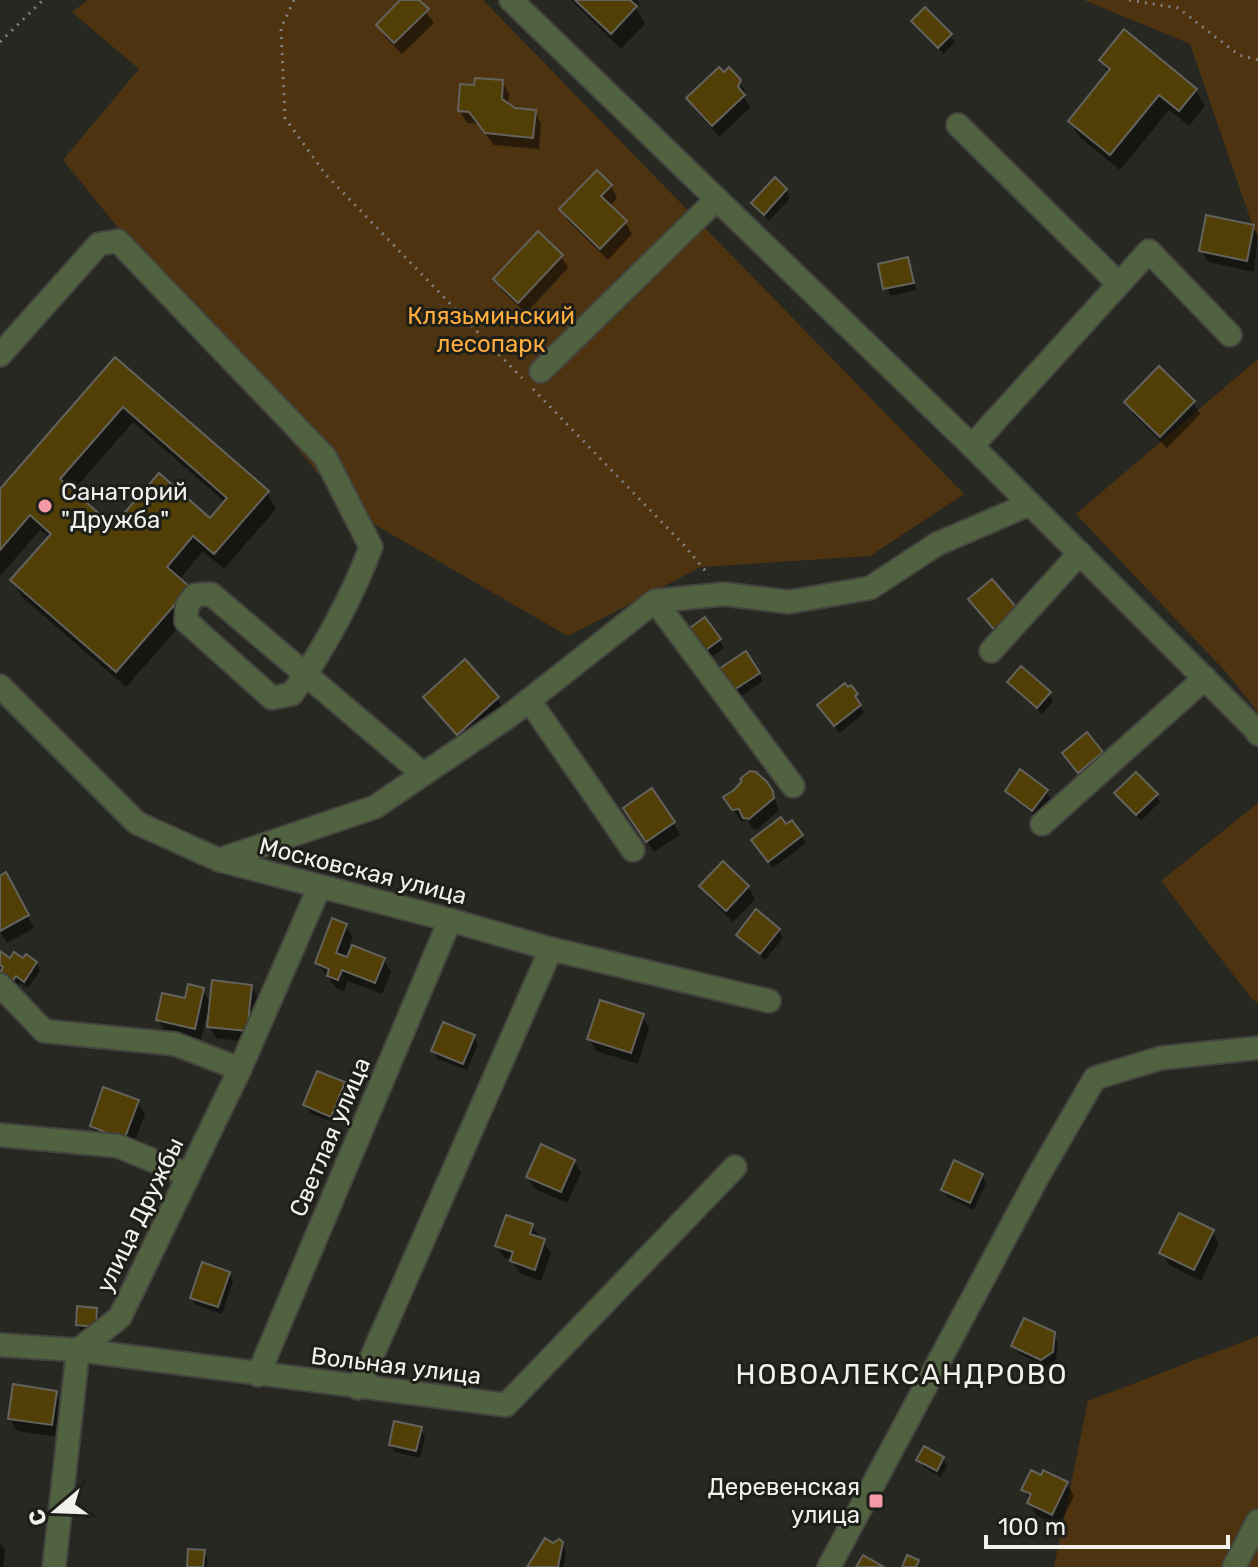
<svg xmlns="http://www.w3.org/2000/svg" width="1258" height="1567" viewBox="0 0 1258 1567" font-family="Rubik,sans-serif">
<rect width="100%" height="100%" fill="#282823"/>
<g fill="#4e3311">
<polygon points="88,0 483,0 964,494 870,556 701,567 568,636 346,508 63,160 139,69 72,12"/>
<polygon points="1084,0 1258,0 1258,241 1190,44"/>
<polygon points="1258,359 1258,712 1226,672 1076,514"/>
<polygon points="1258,803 1258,1003 1252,999 1161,881"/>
<polygon points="1258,1336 1258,1567 1054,1567 1088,1401"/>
</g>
<g fill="#0007" fill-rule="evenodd">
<polygon points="403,0 417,0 434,23 402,54 385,37 378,25"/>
<polygon points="571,0 637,0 640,4 636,8 645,24 621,49"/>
<polygon points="913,21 950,35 955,42 944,54"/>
<polygon points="1101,60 1196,90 1205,106 1189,126 1169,110 1120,170 1079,137 1070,121 1109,74"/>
<polygon points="739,81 746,93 745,98 750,108 719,137 695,110 688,98"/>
<polygon points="502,82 509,94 508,106 514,110 534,111 541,123 539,149 494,145 478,124 467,123 460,111 476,87"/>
<polygon points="611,186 617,198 609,207 625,222 632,234 608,260 568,221 561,209"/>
<polygon points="786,190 790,198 769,221 753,204"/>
<polygon points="1253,227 1258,235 1254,272 1208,262 1201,250"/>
<polygon points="561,256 568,268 526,313 502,291 495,279"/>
<polygon points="907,260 916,290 890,296 880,266"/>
<path d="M115 360 267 493 276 509 224 569 203 551 179 580 198 605 126 687 22 597 13 580 50 538 40 530 0 576V492ZM133 422 226 503 210 520 113 529 72 492Z"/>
<polygon points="1126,402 1193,402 1200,414 1167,448 1133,414"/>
<polygon points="705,620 724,648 704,662"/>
<polygon points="759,674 763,681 737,699 723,679"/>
<polygon points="1009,682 1049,693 1053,701 1042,714 1014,689"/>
<polygon points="850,688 864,713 840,733 824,713"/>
<polygon points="425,697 497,698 504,710 465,745 432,709"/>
<polygon points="1101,753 1106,760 1083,779 1069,761"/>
<polygon points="1007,791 1046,791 1051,799 1037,817 1011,798"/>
<polygon points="772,792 779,810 757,830 752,829 747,820 741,822 726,797"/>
<polygon points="1117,794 1156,795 1160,802 1141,821"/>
<polygon points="632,820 673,823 680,835 654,852"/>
<polygon points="801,836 806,843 773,868 758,848"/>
<polygon points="5,875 34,928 7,943 0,931 0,878"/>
<polygon points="702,886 748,887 755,899 733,922 709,898"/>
<polygon points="346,926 353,938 349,946 384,960 391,972 382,994 348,981 344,991 336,988 317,963"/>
<polygon points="778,930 783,938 765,960 743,942 738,935"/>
<polygon points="0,954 10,961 36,963 40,971 28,988 20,983 17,988 0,968"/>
<polygon points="251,986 258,998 253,1043 216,1038 209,1026 210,1015 207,1014 201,1040 165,1032 158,1020 203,990 211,1004"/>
<polygon points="642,1016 649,1028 638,1064 596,1051 589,1039"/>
<polygon points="473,1036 478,1044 467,1070 438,1059 433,1051"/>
<polygon points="343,1084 348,1091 335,1123 310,1113 305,1105"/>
<polygon points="138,1102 145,1114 131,1151 99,1138 92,1126"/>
<polygon points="574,1161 581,1173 567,1203 535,1189 528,1177"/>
<polygon points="982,1175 986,1183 974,1210 947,1197 943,1190"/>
<polygon points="532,1226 551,1253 541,1281 519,1273 512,1260 504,1258 497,1246"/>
<polygon points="1212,1231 1219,1243 1201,1281 1169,1265 1162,1253"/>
<polygon points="229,1273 233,1281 222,1314 196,1305 192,1298"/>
<polygon points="96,1310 101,1318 99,1334 82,1332 78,1325"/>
<polygon points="1053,1334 1058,1342 1056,1360 1046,1367 1018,1353 1014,1346"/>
<polygon points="55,1393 62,1405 58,1437 17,1431 10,1419"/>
<polygon points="420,1429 425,1437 420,1458 395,1452 391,1445"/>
<polygon points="943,1458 947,1466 941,1477 923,1467 919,1460"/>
<polygon points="1067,1484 1074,1496 1059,1526 1036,1515 1024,1490"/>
<polygon points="0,1543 5,1550 3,1567 0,1567"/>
<polygon points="562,1543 566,1551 563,1567 530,1567 554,1545"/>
<polygon points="204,1552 208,1560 207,1567 189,1567"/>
</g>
<g fill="#513f06" stroke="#64625d" stroke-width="2" fill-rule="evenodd">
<polygon points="400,0 419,0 429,9 394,43 376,25"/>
<polygon points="575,0 630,0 637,6 611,34"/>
<polygon points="925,7 952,34 938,48 911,21"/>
<polygon points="1124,29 1197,89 1179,111 1159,95 1110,155 1068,121 1110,69 1099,60"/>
<polygon points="719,67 724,72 729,67 741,80 738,87 745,95 712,126 686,98"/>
<polygon points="475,78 503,80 502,99 515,108 536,110 533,138 485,133 469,112 458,111 460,84 474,85"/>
<polygon points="597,170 612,185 601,196 627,221 600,249 559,209"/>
<polygon points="775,177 787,189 764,215 751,203"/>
<polygon points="1206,215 1254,225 1247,261 1199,251"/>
<polygon points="538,231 563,255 518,303 493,279"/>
<polygon points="908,257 914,283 883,289 878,264"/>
<path d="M115 357 269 491 214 554 193 536 167 567 190 587 116 672 10 580 51 534 30 515 0 550V489ZM123 407 227 498 210 518 159 473 113 526 60 479Z"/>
<polygon points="1159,366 1195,401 1160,437 1124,402"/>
<polygon points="992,579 1022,614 998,634 968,599"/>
<polygon points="705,617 721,639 699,655 683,633"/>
<polygon points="746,651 760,673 731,692 716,671"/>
<polygon points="465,659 499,697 457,735 423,697"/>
<polygon points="1021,666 1051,692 1037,708 1007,682"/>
<polygon points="845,683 848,687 851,685 858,694 855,696 861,705 834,726 817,705"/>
<polygon points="1087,732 1103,752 1078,773 1062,753"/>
<polygon points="1020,769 1048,790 1032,811 1005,791"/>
<polygon points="750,771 756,772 767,782 773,791 774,798 749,819 743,818 739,809 732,810 723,797 734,790 742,781 740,779"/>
<polygon points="1136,772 1158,794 1136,815 1114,793"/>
<polygon points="652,788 675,822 646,842 623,808"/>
<polygon points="781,817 786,824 792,820 803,835 768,862 751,840"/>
<polygon points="723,861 749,886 726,911 699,886"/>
<polygon points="6,872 29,915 0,931 0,876"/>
<polygon points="756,909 780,929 760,954 736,935"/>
<polygon points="332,918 347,924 336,953 347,957 352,945 385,958 375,983 342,970 338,980 327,976 329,969 315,963"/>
<polygon points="0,951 10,958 14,952 23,958 26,954 37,962 24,982 16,976 12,982 0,973 3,967 0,965"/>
<polygon points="212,980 252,985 247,1031 207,1027"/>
<polygon points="188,984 204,988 195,1029 156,1020 162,993 185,998"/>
<polygon points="600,1000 644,1014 631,1053 587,1039"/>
<polygon points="443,1022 475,1035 463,1064 431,1051"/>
<polygon points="317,1071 345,1082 331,1117 303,1105"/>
<polygon points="103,1087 139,1100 124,1140 90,1126"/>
<polygon points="541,1144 575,1160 561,1192 526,1177"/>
<polygon points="954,1160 983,1174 970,1203 941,1190"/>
<polygon points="1179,1213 1214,1230 1194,1270 1159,1253"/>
<polygon points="506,1215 533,1224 530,1234 545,1239 535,1270 510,1261 513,1252 495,1246"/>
<polygon points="202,1262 230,1272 218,1307 190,1298"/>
<polygon points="77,1306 97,1308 96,1327 76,1325"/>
<polygon points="1024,1318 1055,1332 1053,1352 1041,1360 1011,1346"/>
<polygon points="13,1384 57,1391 52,1425 8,1419"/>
<polygon points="394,1421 422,1427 416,1451 389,1445"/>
<polygon points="924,1446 944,1457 937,1471 916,1460"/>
<polygon points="1031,1470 1041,1475 1043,1470 1068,1482 1052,1515 1027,1503 1031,1494 1021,1490"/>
<polygon points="545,1538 553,1543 559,1539 563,1542 558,1567 527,1567"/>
<polygon points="188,1549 205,1550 203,1567 187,1567"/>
<polygon points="863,1555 884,1567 856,1567"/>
<polygon points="907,1555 919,1560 916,1567 902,1567"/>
</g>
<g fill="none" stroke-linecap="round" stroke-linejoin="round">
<defs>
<g id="minor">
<polyline points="511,0 972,446 1254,728 1258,734"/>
<polyline points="958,125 1119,284"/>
<path d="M0 355 99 244 118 241 325 457 371 547C351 599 324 649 292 694L272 698 186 621 187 606 195 595 211 594 423 774"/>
<polyline points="541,371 717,199"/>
<polyline points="972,446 1149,251 1230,335"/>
<polyline points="655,601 793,786"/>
<polyline points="991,651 1080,553"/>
<polyline points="0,686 137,823 219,860 450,920 551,949 769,1001"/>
<polyline points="529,700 633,850"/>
<polyline points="1042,824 1205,678"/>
<polyline points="219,860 375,807 509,716 655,601 724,594 789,602 870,588 937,544 1030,504"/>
<polyline points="0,985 44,1031 175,1044 240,1069"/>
<polyline points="0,1135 118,1146 188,1175"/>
<polyline points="0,1345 78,1350 506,1405 735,1167"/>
<polyline points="258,1375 450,920"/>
<polyline points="358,1388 551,949"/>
<polyline points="54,1567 78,1350 120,1317 240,1069 319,888"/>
<polyline points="829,1567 1037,1178 1095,1078 1161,1058 1258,1048"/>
<polyline points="1234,1567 1258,1521"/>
</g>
</defs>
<use href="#minor" stroke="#44443f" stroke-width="26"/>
<g stroke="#81817d" stroke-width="3" stroke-dasharray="2 6" stroke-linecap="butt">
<polyline points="294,0 281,28 285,118 326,175 522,378"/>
<polyline points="1129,0 1178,8 1239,55 1258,60"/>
<polyline points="0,42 43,0"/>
<polyline points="533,389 683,544 709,575"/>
</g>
<use href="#minor" stroke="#516240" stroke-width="22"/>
</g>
<g fill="#f49aa6" stroke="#1f1f1a" stroke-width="3">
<circle cx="45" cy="506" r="8"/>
<rect x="868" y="1493" width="16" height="16" rx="4"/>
</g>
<g text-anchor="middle" stroke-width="6" stroke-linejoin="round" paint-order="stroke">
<g font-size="24" fill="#fead3e" stroke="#1f1f1a">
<text x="491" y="324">Клязьминский<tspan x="491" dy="28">лесопарк</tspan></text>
</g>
<g font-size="24" fill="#f0f1ed" stroke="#1f1f1a" text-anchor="start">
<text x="61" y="500">Санаторий<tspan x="61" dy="28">"Дружба"</tspan></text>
<text x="860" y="1495" text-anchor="end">Деревенская<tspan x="860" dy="28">улица</tspan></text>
</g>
<g font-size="24" fill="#f0f1ed" stroke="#1f1f1a">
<text transform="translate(363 871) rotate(14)" y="8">Московская улица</text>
<text transform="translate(330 1137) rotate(-67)" y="8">Светлая улица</text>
<text transform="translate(140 1215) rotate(-64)" y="8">улица Дружбы</text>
<text transform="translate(396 1366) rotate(7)" y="8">Вольная улица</text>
</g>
<g font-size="28" letter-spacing="2" fill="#f0f1ed" stroke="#1f1f1a">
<text x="902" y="1384">НОВОАЛЕКСАНДРОВО</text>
</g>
</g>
<g transform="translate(56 1511) rotate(251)" stroke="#1f1f1a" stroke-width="6" paint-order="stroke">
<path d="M0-6L14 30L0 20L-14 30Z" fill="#f0f1ed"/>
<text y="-12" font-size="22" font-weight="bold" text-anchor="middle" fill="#f0f1ed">С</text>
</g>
<path d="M986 1535v12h242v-12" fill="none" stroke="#f0f1ed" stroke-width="4"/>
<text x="998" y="1535" font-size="24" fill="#f0f1ed" stroke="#1f1f1a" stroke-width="6" paint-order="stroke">100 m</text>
</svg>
